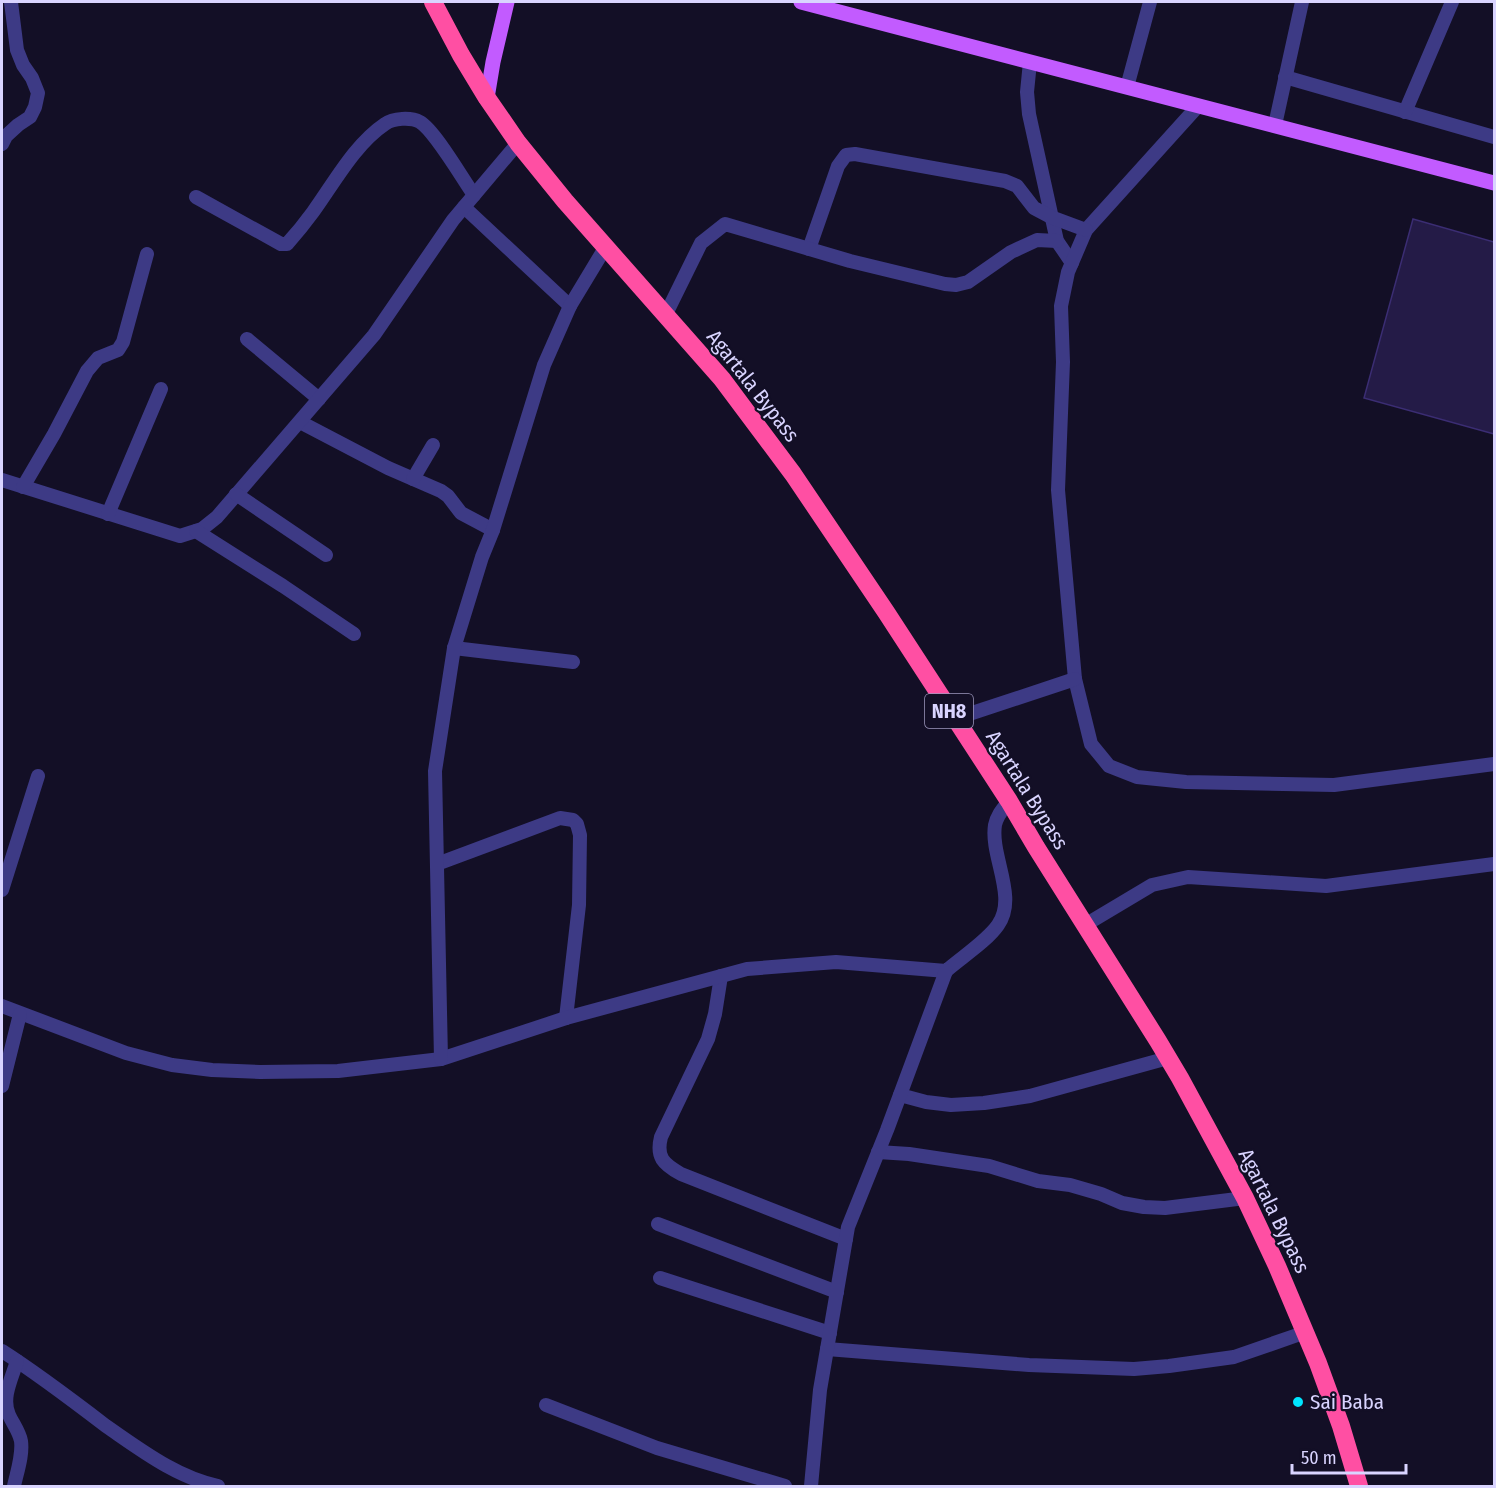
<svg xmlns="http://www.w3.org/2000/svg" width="1496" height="1488" viewBox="0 0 1496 1488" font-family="'Fira Sans Condensed',sans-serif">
<rect width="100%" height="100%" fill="#130f26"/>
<polygon fill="#241b47" stroke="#3b2d73" stroke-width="1.5" points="1413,219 1494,242 1494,434 1364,398"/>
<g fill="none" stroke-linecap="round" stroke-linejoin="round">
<g stroke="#3d3a85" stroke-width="14">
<polyline points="1030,62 1027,92 1029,114 1057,241 1072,263"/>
<polyline points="1285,77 1494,137"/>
<polyline points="1127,87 1150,2"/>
<polyline points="1198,106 1086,230 1068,272 1061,306 1063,362 1058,490 1075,679 1091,744 1109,766 1137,777 1186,782 1334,785 1494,764"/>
<polyline points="1405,112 1452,2"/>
<polyline points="1275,125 1302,2"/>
<polyline points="2,144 6,136 18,125 30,117 35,107 38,93 32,78 23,65 17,50 11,2"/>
<path d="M196 197 281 244H287C296 234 305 223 313 212 334 183 355 144 385 124 393 118 411 117 420 122 435 131 462 178 474 195"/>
<polyline points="464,207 570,306"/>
<polyline points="809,249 838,166 846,155 855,154 1005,181 1017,186 1034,208 1051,217 1086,230"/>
<polyline points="666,314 701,243 725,224 850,261 945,284 956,285 968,282 1011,252 1037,240 1057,241"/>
<polyline points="247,339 319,399"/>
<polyline points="300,422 388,468 441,491 448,496 461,513 493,530"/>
<polyline points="413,479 433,445"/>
<polyline points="2,480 180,536 202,529 217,517 374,335 453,220 518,143"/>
<polyline points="23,487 54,434 87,371 98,358 118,350 123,342 147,254"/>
<polyline points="236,494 326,555"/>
<polyline points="108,514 161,389"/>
<polyline points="196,531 283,586 354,634"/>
<polyline points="454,648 573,662"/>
<polyline points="954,719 1075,679"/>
<polyline points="437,864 560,818 573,820 577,824 580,835 579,905 566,1018"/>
<polyline points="2,890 38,776"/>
<polyline points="1085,925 1152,885 1188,877 1326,886 1494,864"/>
<path d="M721 976 715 1014 708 1039 661 1137C656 1157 663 1164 681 1174L846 1239"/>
<path d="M2 1006 126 1053 172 1065 212 1070 260 1072 338 1071 441 1059 566 1018 747 969 836 962 946 971C962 957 987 941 998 925 1018 897 990 856 995 825 997 815 1003 809 1009 801"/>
<polyline points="441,1059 435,771 454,648 482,557 493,530 544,365 570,306 605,248"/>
<polyline points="2,1086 20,1014"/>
<polyline points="900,1095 926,1102 951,1105 984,1103 1030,1096 1168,1058"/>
<polyline points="878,1152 909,1154 989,1166 1038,1181 1070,1185 1101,1194 1122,1203 1144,1207 1165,1208 1245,1198"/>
<polyline points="658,1224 837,1292"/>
<polyline points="660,1278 830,1333"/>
<polyline points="827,1349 1029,1365 1134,1369 1169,1366 1234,1357 1306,1332"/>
<path d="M2 1351C38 1374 72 1400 106 1426 141 1450 176 1477 218 1486"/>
<polyline points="546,1405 657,1448 785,1486"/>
<path d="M14 1486C17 1472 23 1455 21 1441 19 1431 13 1424 9 1415 1 1398 12 1378 17 1361"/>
<polyline points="811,1486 820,1390 848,1227 887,1130 946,971"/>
</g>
<g stroke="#c25bff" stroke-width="15">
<polyline points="801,2 1494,183"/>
<polyline points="487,98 493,62 507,2"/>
</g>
<polyline stroke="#ff4fa3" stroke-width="18" points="433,2 461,55 487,98 518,143 565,201 722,379 793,474 886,612 1009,801 1036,847 1158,1041 1180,1078 1245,1198 1277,1266 1318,1363 1341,1426 1359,1486"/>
</g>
<circle fill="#00e5ff" stroke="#130f26" stroke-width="2" cx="1298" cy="1402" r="6"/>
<g text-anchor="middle" stroke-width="4.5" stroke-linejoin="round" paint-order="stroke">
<rect fill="#130f26" stroke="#9e99be" stroke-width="1.5" x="925" y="694" width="48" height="34" rx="4.5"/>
<g font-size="20" font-weight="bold" fill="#d9d4ff">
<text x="949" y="718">NH8</text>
</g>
<g font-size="21" fill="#d9d4ff" stroke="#130f26">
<text transform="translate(753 386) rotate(52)" y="7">Agartala Bypass</text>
<text transform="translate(1027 790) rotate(58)" y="7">Agartala Bypass</text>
<text transform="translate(1274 1211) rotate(64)" y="7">Agartala Bypass</text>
</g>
<g font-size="21" fill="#d9d4ff" stroke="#130f26" text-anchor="start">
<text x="1310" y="1409">Sai Baba</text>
</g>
</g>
<rect width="1496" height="1488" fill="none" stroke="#d9d4ff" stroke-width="6"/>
<path d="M1292 1464v9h114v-9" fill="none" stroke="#d9d4ff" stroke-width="3"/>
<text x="1301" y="1464" font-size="18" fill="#d9d4ff" stroke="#130f26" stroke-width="4.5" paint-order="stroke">50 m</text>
</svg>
